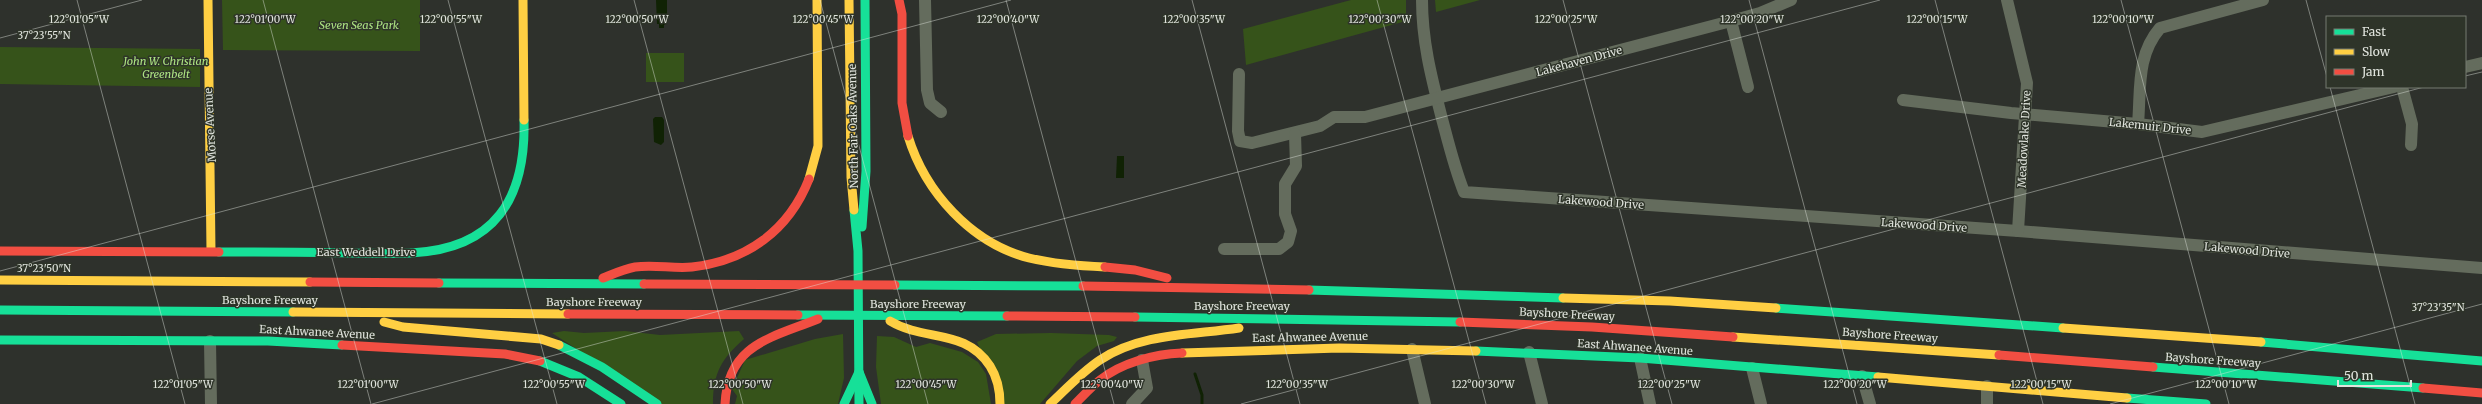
<svg xmlns="http://www.w3.org/2000/svg" width="2482" height="404" viewBox="0 0 2482 404" font-family="Merriweather,serif">
<rect width="100%" height="100%" fill="#2e312c"/>
<g fill="#36531a">
<polygon points="222,0 420,0 420,51 223,50"/>
<polygon points="1351,0 1406,0 1406,21 1246,65 1243,29"/>
<polygon points="1435,0 1480,0 1436,12"/>
<polygon points="0,47 200,49 200,87 0,84"/>
<rect x="646" y="53" width="38" height="29"/>
<path d="M564 331 584 333 625 331 660 335 739 331 744 339C722 358 713 373 713 404H661L552 333Z"/>
<polygon points="1051,333 1109,335 1117,337 1114,341 1097,346 1077,361 1040,404 1004,404 977,342 996,334"/>
<polygon points="843,334 844,378 838,404 735,404 737,396 732,389 745,360 815,339"/>
<polygon points="877,336 894,337 916,347 930,343 962,352 978,362 986,374 991,404 881,404 876,367"/>
</g>
<g fill="#102204">
<polygon points="656,0 667,0 667,24 664,25 664,28 659,28 659,24 657,24"/>
<polygon points="655,117 662,117 664,120 664,142 661,145 654,142 653,119"/>
<polygon points="1117,156 1124,156 1124,178 1116,178"/>
</g>
<g fill="none" stroke-linecap="round" stroke-linejoin="round">
<polyline stroke="#102204" stroke-width="3" points="1195,374 1202,395 1202,404"/>
<g stroke="#646c5d" stroke-width="12">
<polyline points="925,0 927,90 930,103 941,112"/>
<path d="M1422 0C1422 40 1431 76 1441 115 1448 141 1454 167 1464 192L2018 231 2482 268"/>
<polyline points="2007,0 2027,83 2018,231"/>
<polyline points="1731,21 1748,87"/>
<polyline points="2465,67 2482,63"/>
<polyline points="1239,74 1238,131 1240,141 1252,143 1320,126 1334,117 1365,117 1731,21 1760,13 1791,0"/>
<polyline points="2402,87 2412,124 2411,145"/>
<polyline points="1903,100 2011,113 2138,124 2202,132 2394,87"/>
<path d="M2138 124C2141 89 2136 56 2160 28L2263 0"/>
<polyline points="1224,249 1279,249 1288,242 1291,231 1285,214 1285,184 1296,166 1295,134"/>
<polyline points="210,341 211,404"/>
<polyline points="1412,349 1425,404"/>
<polyline points="1529,352 1542,404"/>
<polyline points="1640,358 1650,404"/>
<polyline points="1752,368 1761,404"/>
<polyline points="1862,376 1870,404"/>
<polyline points="1987,386 1987,404"/>
<polyline points="1132,404 1147,388 1142,360"/>
</g>
<g stroke="#16e098" stroke-width="9">
<polyline points="854,210 858,251 859,404"/>
<polyline points="862,227 866,171 865,0"/>
<path d="M219 252C263 252 306 252 350 253 370 253 391 254 411 253 495 249 526 199 524 120"/>
<polyline points="439,283 644,284"/>
<polyline points="895,285 1083,286"/>
<polyline points="1309,290 1563,298"/>
<polyline points="1776,308 2063,328"/>
<polyline points="0,310 293,312"/>
<polyline points="798,315 1007,316"/>
<polyline points="1135,317 1460,322"/>
<polyline points="0,340 268,341 342,345"/>
<polyline points="2261,342 2482,361"/>
<polyline points="559,345 602,367 657,404"/>
<polyline points="1476,351 1640,358 1878,377"/>
<polyline points="540,361 579,377 621,404"/>
<polyline points="2153,367 2423,388"/>
<polyline points="859,372 872,404"/>
<polyline points="2127,398 2206,404"/>
<polyline points="844,404 859,372"/>
</g>
<g stroke="#ffcf43" stroke-width="9">
<polyline points="208,0 211,251"/>
<polyline points="523,0 524,120"/>
<polyline points="849,0 851,177 854,210"/>
<path d="M908 136C925 192 971 243 1029 258 1054 264 1079 266 1105 267"/>
<polyline points="809,179 818,146 817,0"/>
<polyline points="0,280 310,282"/>
<polyline points="1563,298 1670,301 1776,308"/>
<polyline points="293,312 568,314"/>
<path d="M890 321C925 342 965 328 990 366 997 377 1000 391 1000 404"/>
<polyline points="384,322 403,327 541,339 559,345"/>
<polyline points="2063,328 2261,342"/>
<polyline points="1733,337 1999,355"/>
<polyline points="1182,353 1339,348 1476,351"/>
<polyline points="1878,377 2127,398"/>
<path d="M1050 404C1066 389 1082 372 1100 360 1141 333 1193 335 1239 328"/>
</g>
<g stroke="#f24e42" stroke-width="9">
<polyline points="899,0 902,14 902,103 908,136"/>
<polyline points="0,251 219,252"/>
<polyline points="1105,267 1135,270 1167,278"/>
<path d="M603 278C613 274 624 269 635 267 654 264 673 269 692 267 747 261 789 230 809 179"/>
<polyline points="310,282 439,283"/>
<polyline points="644,284 895,285"/>
<polyline points="1083,286 1309,290"/>
<polyline points="568,314 798,315"/>
<polyline points="1007,316 1135,317"/>
<polyline points="1460,322 1592,327 1733,337"/>
<polyline points="342,345 505,354 540,361"/>
<polyline points="1999,355 2153,367"/>
<polyline points="2423,388 2482,393"/>
<path d="M725 404C728 344 771 338 818 319"/>
<path d="M1075 404C1083 396 1091 387 1100 380 1121 363 1154 354 1182 353"/>
</g>
</g>
<path fill="none" stroke="#e0e4dd" stroke-width="1" stroke-opacity="0.45" d="M77 0 185 404M263 0 371 404M448 0 557 404M634 0 743 404M820 0 928 404M1006 0 1114 404M1192 0 1300 404M1377 0 1486 404M1563 0 1672 404M1749 0 1857 404M1935 0 2043 404M2121 0 2229 404M2306 0 2327 77M0 38 142 0M2465 76 2482 72M2330 87 2415 404M0 271 1011 0M372 404 1880 0M1241 404 2424 87M2110 404 2482 304"/>
<g text-anchor="middle" stroke-width="3" stroke-linejoin="round" paint-order="stroke">
<g font-size="11" font-style="italic" fill="#ade482" stroke="#2e3429">
<text x="359" y="29">Seven Seas Park</text>
<text x="166" y="65">John W. Christian<tspan x="166" dy="13">Greenbelt</tspan></text>
</g>
<g font-size="11" fill="#e0e4dd" stroke="#2e3429">
<text transform="translate(1579 61) rotate(-15)" y="4">Lakehaven Drive</text>
<text transform="translate(210 125) rotate(-93)" y="4">Morse Avenue</text>
<text transform="translate(853 126) rotate(-91)" y="4">North Fair Oaks Avenue</text>
<text transform="translate(2150 126) rotate(6)" y="4">Lakemuir Drive</text>
<text transform="translate(2024 139) rotate(-87)" y="4">Meadowlake Drive</text>
<text transform="translate(1601 202) rotate(4)" y="4">Lakewood Drive</text>
<text transform="translate(1924 225) rotate(4)" y="4">Lakewood Drive</text>
<text transform="translate(2247 250) rotate(5)" y="4">Lakewood Drive</text>
<text x="366" y="256">East Weddell Drive</text>
<text x="270" y="304">Bayshore Freeway</text>
<text x="594" y="306">Bayshore Freeway</text>
<text x="918" y="308">Bayshore Freeway</text>
<text x="1242" y="310">Bayshore Freeway</text>
<text transform="translate(1567 314) rotate(3)" y="4">Bayshore Freeway</text>
<text transform="translate(317 332) rotate(3)" y="4">East Ahwanee Avenue</text>
<text transform="translate(1890 335) rotate(4)" y="4">Bayshore Freeway</text>
<text transform="translate(1310 337) rotate(-1)" y="4">East Ahwanee Avenue</text>
<text transform="translate(1635 347) rotate(4)" y="4">East Ahwanee Avenue</text>
<text transform="translate(2213 360) rotate(4)" y="4">Bayshore Freeway</text>
</g>
</g>
<g font-size="10" text-anchor="middle" fill="#e0e4dd" stroke="#2e3429" stroke-width="3" stroke-linejoin="round" paint-order="stroke">
<text x="79" y="23">122°01'05"W</text>
<text x="265" y="23">122°01'00"W</text>
<text x="451" y="23">122°00'55"W</text>
<text x="637" y="23">122°00'50"W</text>
<text x="823" y="23">122°00'45"W</text>
<text x="1008" y="23">122°00'40"W</text>
<text x="1194" y="23">122°00'35"W</text>
<text x="1380" y="23">122°00'30"W</text>
<text x="1566" y="23">122°00'25"W</text>
<text x="1937" y="23">122°00'15"W</text>
<text x="1752" y="23">122°00'20"W</text>
<text x="2123" y="23">122°00'10"W</text>
<text x="44" y="39">37°23'55"N</text>
<text x="44" y="272">37°23'50"N</text>
<text x="2438" y="311">37°23'35"N</text>
<text x="183" y="388">122°01'05"W</text>
<text x="368" y="388">122°01'00"W</text>
<text x="554" y="388">122°00'55"W</text>
<text x="740" y="388">122°00'50"W</text>
<text x="926" y="388">122°00'45"W</text>
<text x="1112" y="388">122°00'40"W</text>
<text x="1297" y="388">122°00'35"W</text>
<text x="1483" y="388">122°00'30"W</text>
<text x="1669" y="388">122°00'25"W</text>
<text x="1855" y="388">122°00'20"W</text>
<text x="2041" y="388">122°00'15"W</text>
<text x="2226" y="388">122°00'10"W</text>
</g>
<rect x="2326" y="16" width="140" height="72" fill="#2e3429" stroke="#757a71"/>
<rect x="2334" y="29" width="20" height="6" fill="#16e098" stroke="#757a71"/>
<text x="2362" y="36" font-size="12" fill="#e0e4dd">Fast</text>
<rect x="2334" y="49" width="20" height="6" fill="#ffcf43" stroke="#757a71"/>
<text x="2362" y="56" font-size="12" fill="#e0e4dd">Slow</text>
<rect x="2334" y="69" width="20" height="6" fill="#f24e42" stroke="#757a71"/>
<text x="2362" y="76" font-size="12" fill="#e0e4dd">Jam</text>
<path d="M2338 380v6h73v-6" fill="none" stroke="#e0e4dd" stroke-width="2"/>
<text x="2344" y="380" font-size="12" fill="#e0e4dd" stroke="#2e3429" stroke-width="3" paint-order="stroke">50 m</text>
</svg>
